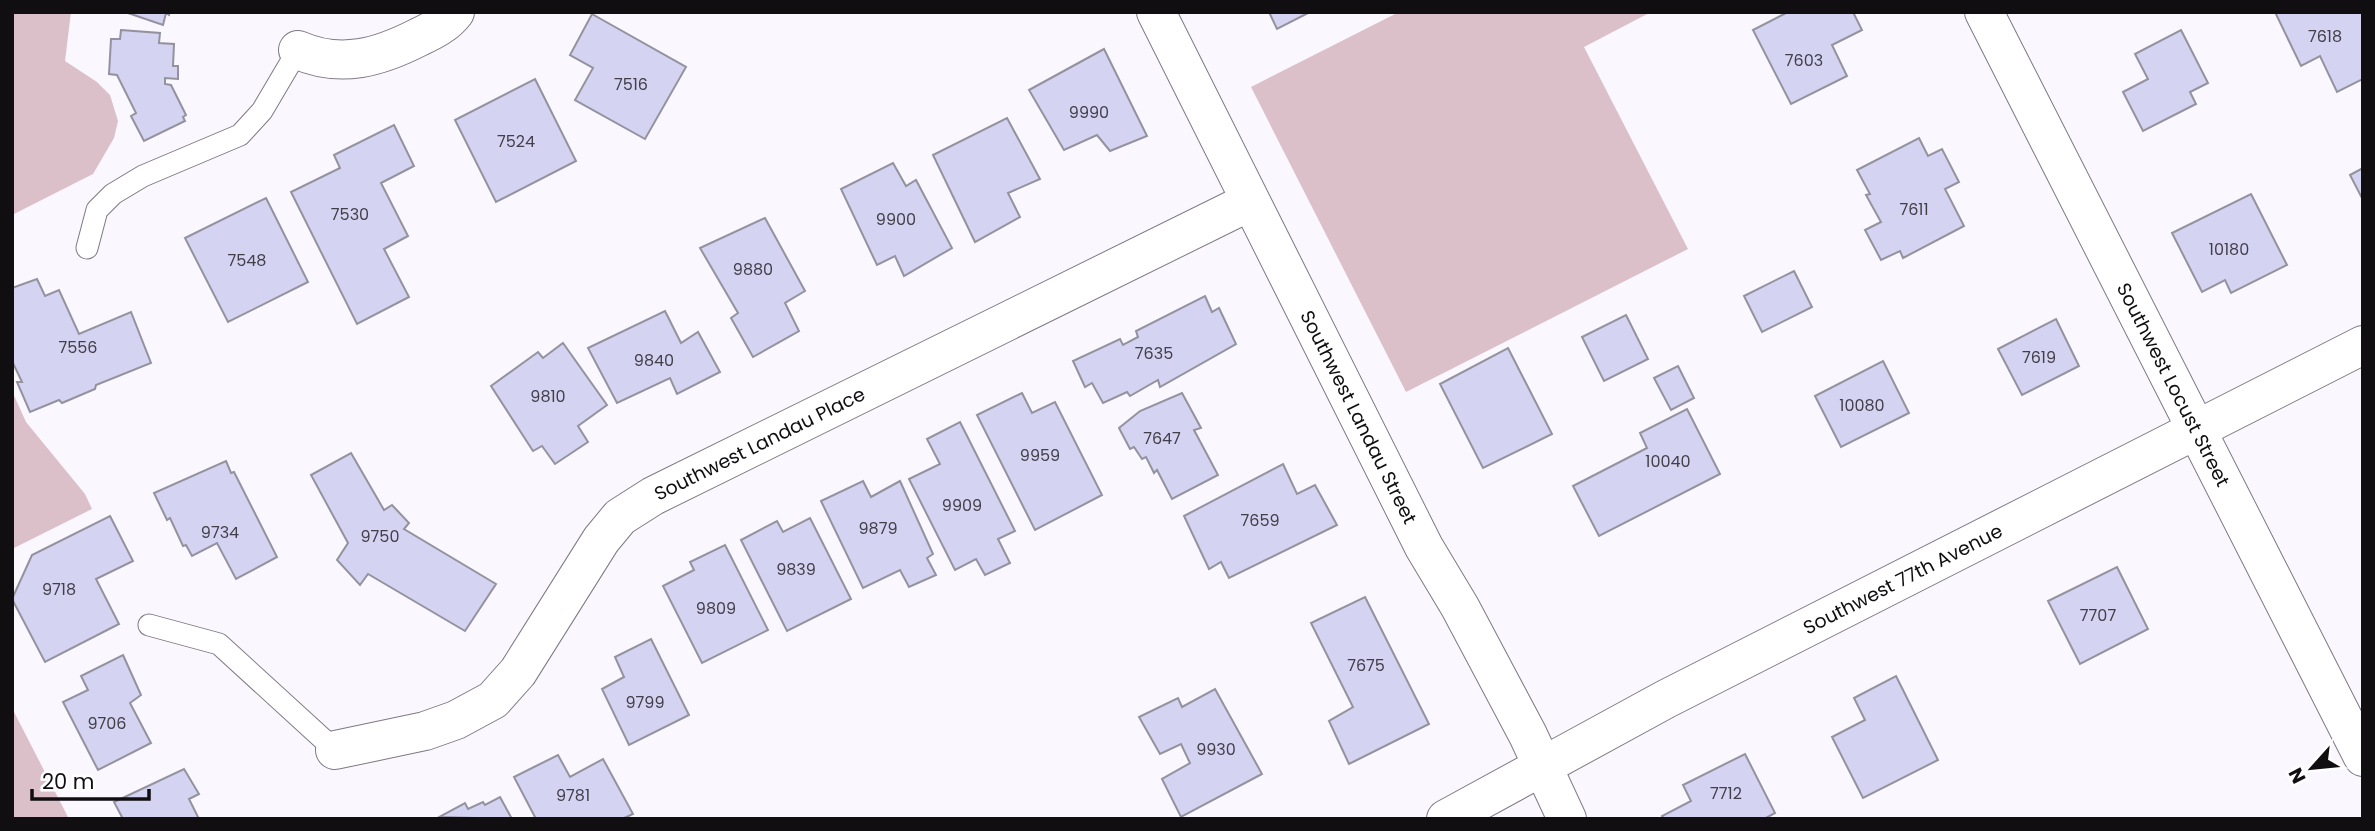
<svg xmlns="http://www.w3.org/2000/svg" width="2375" height="831" viewBox="0 0 2375 831" font-family="Poppins,sans-serif">
<rect width="100%" height="100%" fill="#fbf7fe"/>
<g fill="#dbc0ca">
<polygon points="12,12 71,12 65,61 97,82 110,95 118,121 114,138 93,174 12,215"/>
<polygon points="1399,12 1651,12 1584,47 1688,249 1406,392 1251,87"/>
<polygon points="12,391 26,422 85,494 92,509 12,549"/>
<polygon points="12,708 69,819 12,819"/>
</g>
<g fill="#d4d3f1" stroke="#93929e" stroke-width="2">
<polygon points="125,12 170,12 169,15 166,13 163,25"/>
<polygon points="1269,12 1310,12 1277,29"/>
<polygon points="1788,12 1853,12 1862,30 1832,45 1847,76 1791,104 1753,30"/>
<polygon points="2275,12 2361,12 2363,17 2363,79 2337,92 2320,56 2301,66"/>
<polygon points="592,14 686,67 645,139 575,100 593,68 570,55"/>
<polygon points="121,30 160,33 159,43 174,44 173,66 178,66 178,79 165,78 165,84 171,85 186,115 183,117 185,121 144,141 131,116 136,113 117,75 109,74 111,39 120,39"/>
<polygon points="2181,30 2208,83 2190,92 2196,104 2143,131 2123,92 2148,79 2135,54"/>
<polygon points="1104,49 1147,136 1110,151 1097,135 1064,150 1029,90"/>
<polygon points="535,79 576,161 496,202 455,120"/>
<polygon points="1007,118 1040,179 1008,193 1020,217 975,242 933,155"/>
<polygon points="394,125 414,166 381,183 408,236 384,249 409,297 357,324 291,192 340,168 334,155"/>
<polygon points="1919,138 1928,156 1942,149 1959,182 1945,189 1964,226 1903,258 1900,251 1881,260 1865,230 1881,222 1866,195 1870,194 1857,170"/>
<polygon points="893,163 906,186 916,180 952,248 904,276 895,256 877,265 841,189"/>
<polygon points="2363,168 2363,200 2350,175"/>
<polygon points="2251,194 2287,265 2231,293 2225,280 2202,292 2172,233"/>
<polygon points="266,198 308,282 228,322 185,238"/>
<polygon points="765,218 805,291 785,303 799,331 753,357 731,318 738,313 700,248"/>
<polygon points="1794,271 1812,307 1762,332 1744,296"/>
<polygon points="37,279 45,296 59,290 79,334 131,312 151,363 96,385 95,389 62,403 59,400 30,412 17,382 22,382 12,361 12,288"/>
<polygon points="1205,296 1212,312 1219,308 1236,344 1160,387 1158,380 1130,396 1127,392 1103,403 1092,383 1085,387 1073,361 1120,339 1123,345 1138,337 1136,331"/>
<polygon points="665,311 681,343 698,332 720,372 677,394 670,378 617,403 588,348"/>
<polygon points="1626,315 1648,359 1604,381 1582,337"/>
<polygon points="2056,319 2079,366 2022,395 1998,349"/>
<polygon points="563,343 607,405 578,426 588,442 555,464 542,446 533,451 491,386 538,352 543,358"/>
<polygon points="1508,348 1552,434 1483,468 1440,384"/>
<polygon points="1883,361 1909,413 1841,447 1815,396"/>
<polygon points="1678,366 1694,398 1671,410 1654,378"/>
<polygon points="1022,393 1032,413 1055,402 1102,495 1035,530 977,415"/>
<polygon points="1182,393 1201,428 1194,430 1218,475 1172,499 1157,470 1154,473 1146,457 1142,459 1134,447 1130,449 1119,428 1140,411"/>
<polygon points="1687,409 1720,474 1599,536 1573,486 1647,448 1640,433"/>
<polygon points="960,422 1015,531 998,539 1010,563 985,575 976,559 955,570 909,479 940,464 927,439"/>
<polygon points="351,453 384,510 392,505 409,523 404,529 496,584 465,631 368,574 360,585 337,560 348,543 311,475"/>
<polygon points="226,461 231,473 234,472 277,557 236,579 217,543 192,556 186,545 183,546 170,518 167,520 154,493"/>
<polygon points="1283,464 1297,494 1315,485 1337,525 1229,578 1221,562 1209,569 1184,516"/>
<polygon points="863,481 871,497 900,481 933,554 927,558 936,575 909,587 900,570 863,588 821,501"/>
<polygon points="110,516 133,561 96,579 119,624 45,662 12,599 32,555"/>
<polygon points="810,518 851,599 787,631 741,540 777,521 783,532"/>
<polygon points="725,545 768,630 702,663 663,586 694,570 690,562"/>
<polygon points="2117,567 2148,629 2080,664 2048,601"/>
<polygon points="1365,597 1429,724 1349,764 1329,721 1353,707 1311,623"/>
<polygon points="651,639 689,715 629,745 602,689 624,677 615,657"/>
<polygon points="123,655 141,695 130,703 151,743 98,770 63,702 88,690 81,676"/>
<polygon points="1896,676 1938,760 1863,798 1832,737 1865,720 1854,698"/>
<polygon points="1215,689 1262,774 1181,817 1162,779 1190,763 1181,744 1160,754 1139,717 1178,698 1182,707"/>
<polygon points="1745,754 1775,813 1764,819 1664,819 1662,816 1691,801 1683,785"/>
<polygon points="558,755 570,777 603,759 633,814 622,819 536,819 514,777"/>
<polygon points="184,769 199,794 189,799 199,819 123,819 114,802"/>
<polygon points="500,797 512,819 439,817 465,803 468,809 483,802 485,805"/>
</g>
<g fill="none" stroke-linecap="round" stroke-linejoin="round">
<defs>
<g id="service">
<polyline points="87,248 97,210 113,194 143,176 240,135 262,111 298,50"/>
<polyline points="149,625 219,644 335,750"/>
</g>
<g id="minor">
<path id="s1" d="M1156 12 1424 547 1460 607 1528 735 1567 819"/>
<path id="s2" d="M1984 12 2363 757"/>
<path d="M298 50C341 69 380 57 419 37 432 31 446 24 455 12"/>
<path id="s3" d="M335 750 425 731 456 720 493 700 518 672 601 540 620 517 653 496 1249 202"/>
<path id="s4" d="M1446 819 1666 699 2363 345"/>
</g>
</defs>
<use href="#service" stroke="#7f7984" stroke-width="23"/>
<use href="#minor" stroke="#7f7984" stroke-width="40"/>
<use href="#service" stroke="#fff" stroke-width="21"/>
<use href="#minor" stroke="#fff" stroke-width="38"/>
</g>
<g text-anchor="middle" stroke-width="7" stroke-linejoin="round" paint-order="stroke">
<g font-size="16" fill="#423f4a">
<text x="2325" y="42">7618</text>
<text x="1804" y="66">7603</text>
<text x="631" y="90">7516</text>
<text x="1089" y="118">9990</text>
<text x="516" y="147">7524</text>
<text x="1914" y="215">7611</text>
<text x="350" y="220">7530</text>
<text x="896" y="225">9900</text>
<text x="2229" y="255">10180</text>
<text x="247" y="266">7548</text>
<text x="753" y="275">9880</text>
<text x="78" y="353">7556</text>
<text x="1154" y="359">7635</text>
<text x="2039" y="363">7619</text>
<text x="654" y="366">9840</text>
<text x="548" y="402">9810</text>
<text x="1862" y="411">10080</text>
<text x="1162" y="444">7647</text>
<text x="1040" y="461">9959</text>
<text x="1668" y="467">10040</text>
<text x="962" y="511">9909</text>
<text x="1260" y="526">7659</text>
<text x="878" y="534">9879</text>
<text x="220" y="538">9734</text>
<text x="380" y="542">9750</text>
<text x="796" y="575">9839</text>
<text x="59" y="595">9718</text>
<text x="716" y="614">9809</text>
<text x="2098" y="621">7707</text>
<text x="1366" y="671">7675</text>
<text x="645" y="708">9799</text>
<text x="107" y="729">9706</text>
<text x="1216" y="755">9930</text>
<text x="1726" y="799">7712</text>
<text x="573" y="801">9781</text>
</g>
<g font-size="19" fill="#110e12" stroke="#fff">
<text dy="7" stroke="none"><textPath href="#s2" startOffset="418">Southwest Locust Street</textPath></text>
<text dy="7" stroke="none"><textPath href="#s1" startOffset="453">Southwest Landau Street</textPath></text>
<text dy="7" stroke="none"><textPath href="#s3" startOffset="548">Southwest Landau Place</textPath></text>
<text dy="7" stroke="none"><textPath href="#s4" startOffset="516">Southwest 77th Avenue</textPath></text>
</g>
</g>
<rect width="2375" height="831" fill="none" stroke="#110e12" stroke-width="28"/>
<g transform="translate(2312 768) rotate(243)" stroke="#ffffff" stroke-width="5" paint-order="stroke">
<path d="M0-5L12 26L0 18L-12 26Z" fill="#110e12"/>
<text y="-10" font-size="19" font-weight="bold" text-anchor="middle" fill="#110e12">N</text>
</g>
<path d="M32 789v10h117v-10" fill="none" stroke="#110e12" stroke-width="3.5"/>
<text x="42" y="789" font-size="21" fill="#110e12" stroke="#ffffff" stroke-width="5" paint-order="stroke">20 m</text>
</svg>
